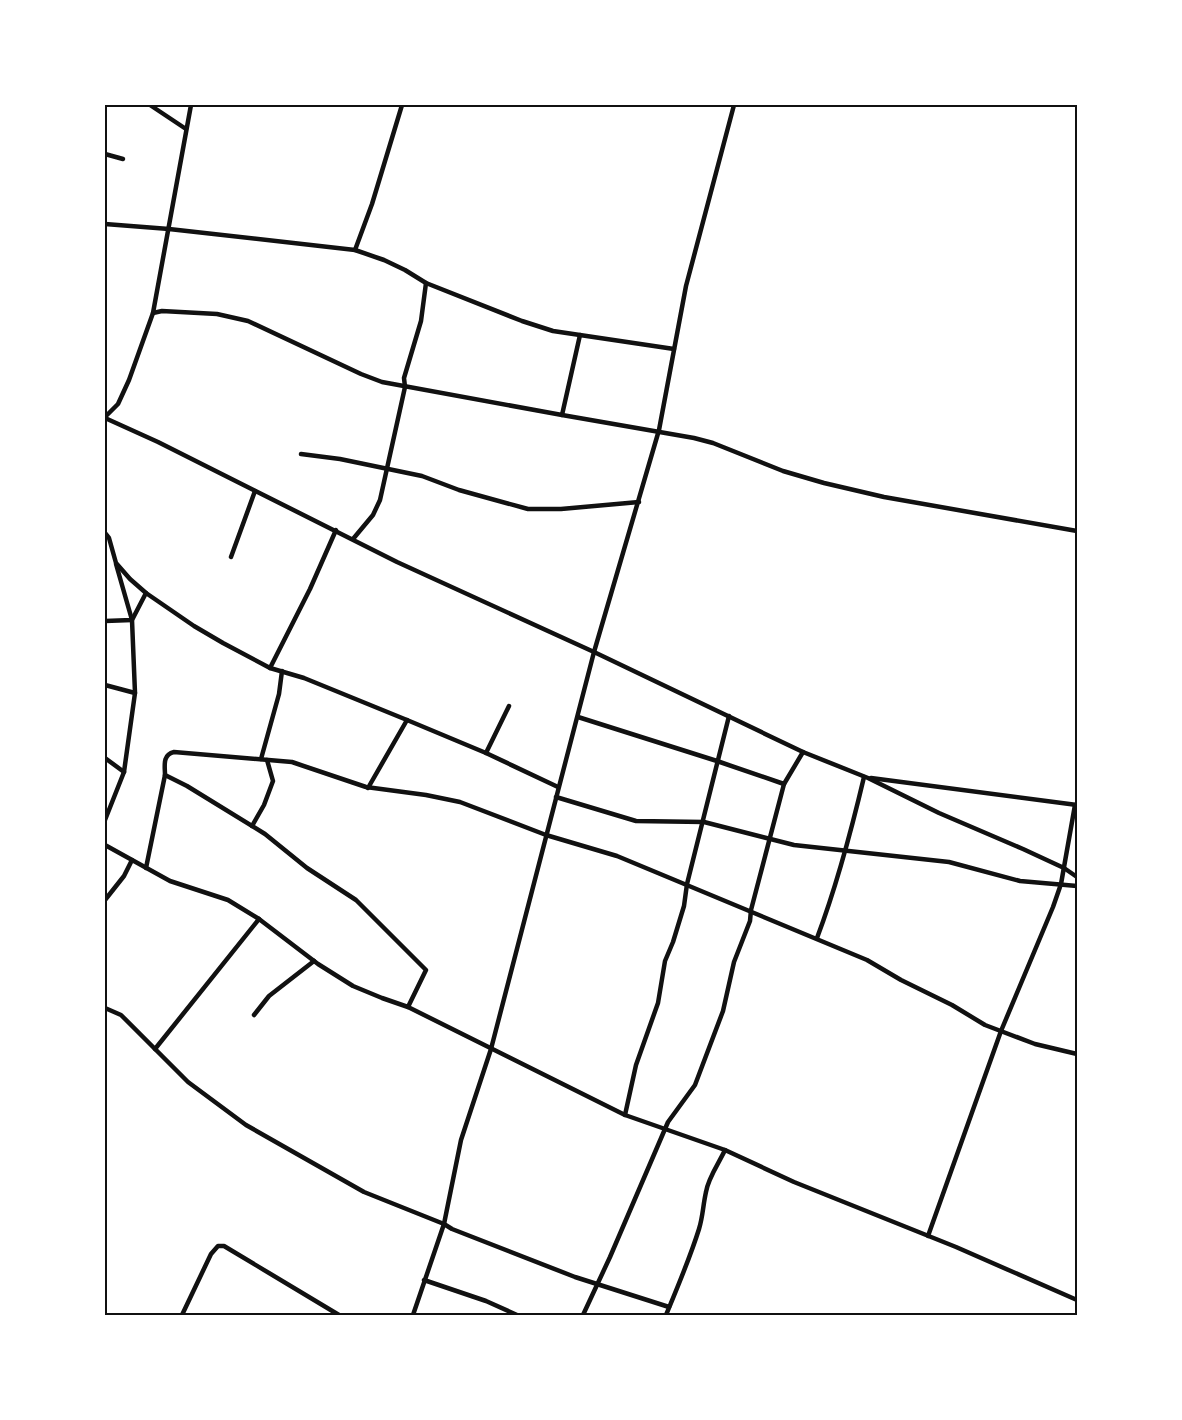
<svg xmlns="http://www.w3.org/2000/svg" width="1182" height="1420" viewBox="0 0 1182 1420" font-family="'Open Sans',sans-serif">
<rect width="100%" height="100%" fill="#fff"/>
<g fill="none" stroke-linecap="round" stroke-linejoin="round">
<g stroke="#111" stroke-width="4.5">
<polyline points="150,105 186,129"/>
<polyline points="105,154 123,159"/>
<polyline points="105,224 169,229 355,250 384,260 405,270 426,283 522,321 553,331 674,349"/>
<polyline points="355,250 372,204 402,105"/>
<polyline points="153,313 162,311 217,314 248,321 361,374 382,382 562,415 580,335"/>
<polyline points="562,415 694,438 713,443 783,471 824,483 884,497 1077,531"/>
<polyline points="105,417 118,404 129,380 153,313 191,105"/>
<polyline points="105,418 158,442 397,562 594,652 803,752 868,778 939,813 1023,849 1064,868 1077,877"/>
<polyline points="301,454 340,459 422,476 459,490 528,509 561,509 639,502"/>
<polyline points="105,533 109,538 116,563 130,579 146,593 194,626 223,643 270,668 304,678 407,720 486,753 558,787"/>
<polyline points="353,539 373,515 380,500 405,387 404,378 421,321 426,283"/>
<polyline points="231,557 255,491"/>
<polyline points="105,621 132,620 116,564"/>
<polyline points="270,668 310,589 336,530"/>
<polyline points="105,685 135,693"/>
<polyline points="578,717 717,761 784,784"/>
<polyline points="486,753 509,706"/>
<polyline points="105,758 124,772"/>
<polyline points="261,759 279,694 282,671"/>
<polyline points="165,775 187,786 265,834 307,868 356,900 426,970 408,1007"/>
<polyline points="871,778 1077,805"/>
<polyline points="368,788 407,720"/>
<polyline points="556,797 636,821 704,822 794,845 949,862 1020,881 1077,886"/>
<polyline points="105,820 124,772 135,693 132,620 146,593"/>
<polyline points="252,826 264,805 273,781 267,760"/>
<polyline points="105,845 170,881 228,900 259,919 318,964 353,986 382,998 408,1007 625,1115 725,1150 794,1182 956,1247 1077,1300"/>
<path d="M146 868 165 775C165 766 162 755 174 752L292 762 366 787 426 795 460 802 546 835 617 856 867 960 901 980 952 1005 985 1025 1035 1044 1077 1054"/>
<polyline points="105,900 124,876 132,860"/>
<path d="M817 938C837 885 851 832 864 777"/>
<polyline points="105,1008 121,1015 188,1082 246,1125 364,1192 444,1224 452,1229 575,1277 669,1307"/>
<polyline points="254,1015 269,996 314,961"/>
<polyline points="155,1049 259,919"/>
<polyline points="625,1115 636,1065 658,1003 665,961 673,942 684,906 687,884 729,716"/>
<polyline points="928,1236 1001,1031 1053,907 1061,884 1075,805"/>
<polyline points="424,1280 486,1301 517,1315"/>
<polyline points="182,1315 211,1254 218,1246 224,1246 339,1315"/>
<polyline points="413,1315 444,1224 461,1140 491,1049 594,652 659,430 686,286 734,105"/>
<polyline points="583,1315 610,1257 668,1122 695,1085 723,1011 734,962 750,921 751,910 784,784 803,752"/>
<path d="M666 1315C678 1286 690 1258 699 1229 703 1216 703 1205 706 1192 708 1178 719 1163 725 1150"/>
</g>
</g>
<rect width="1182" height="1420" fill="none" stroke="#ffffff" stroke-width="213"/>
<rect x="106" y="106" width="970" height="1208" fill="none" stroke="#111" stroke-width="2"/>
</svg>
